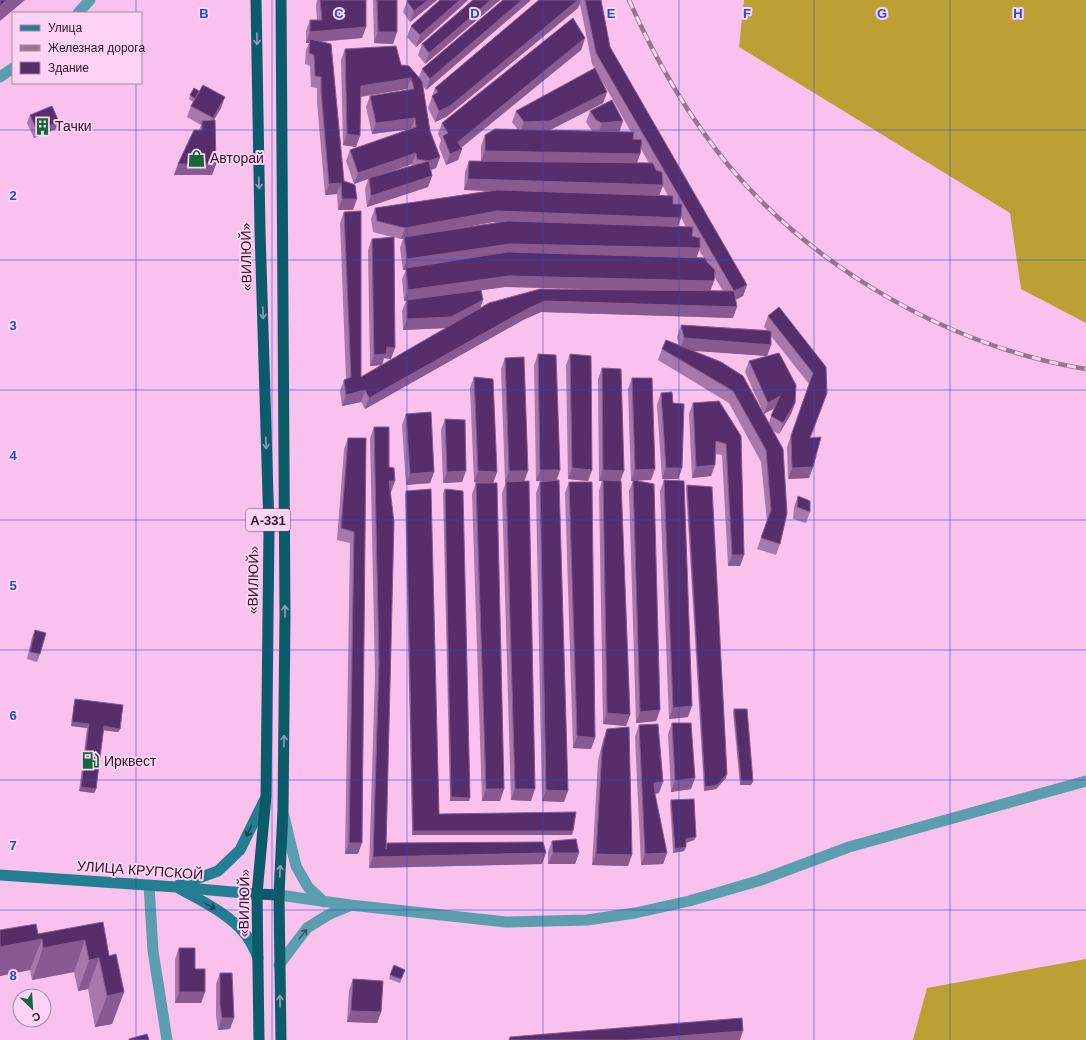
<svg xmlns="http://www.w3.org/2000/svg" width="1086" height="1040" viewBox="0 0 1086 1040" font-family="Arial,sans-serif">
<rect width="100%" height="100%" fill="#f9c1ed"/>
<g fill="#bda034">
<polygon points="744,0 1086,0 1086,323 1021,289 1010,213 739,47"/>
<polygon points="1086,959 1086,1040 913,1040 927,988"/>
</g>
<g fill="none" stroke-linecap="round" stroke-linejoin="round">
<g stroke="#5b9ead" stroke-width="11">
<polyline points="78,13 90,0"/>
<polyline points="0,77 13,68"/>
<polyline points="284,816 296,866 308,887 324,902"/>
<polyline points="279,895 350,905 506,922 587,920 635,913 689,901 758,881 849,847 1086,781"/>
<polyline points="279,965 307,928 328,915 349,906"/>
</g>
<polyline stroke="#5b9ead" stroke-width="11" points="149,885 153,951 167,1040"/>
<g stroke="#227f91" stroke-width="11">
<polyline points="0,875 176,887 257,894"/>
<polyline points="179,885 218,871 240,850 265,799"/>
<path d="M180 889C204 902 229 914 246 935 251 942 255 950 258 958"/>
</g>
<g stroke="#0c5b69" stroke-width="11">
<polyline points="256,0 260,230 269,529 266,796 257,894 259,1040"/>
<polyline points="257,894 279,895"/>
<polyline points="281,1040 279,895 283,810 285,615 281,0"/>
</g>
<defs>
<path id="rail" d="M629 0C655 59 688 116 729 166 817 271 952 347 1086 369"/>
</defs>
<use href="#rail" stroke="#9c7293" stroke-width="4.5"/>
<use href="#rail" stroke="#fed3f5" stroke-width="3" stroke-dasharray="9" stroke-linecap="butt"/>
</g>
<g fill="#a878ac" fill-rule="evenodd">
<path d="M317 0H366V27L362 38 321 42 344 181 354 184 346 161 350 150 411 129 372 134 366 107 370 96 407 90V89L361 97 356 147 343 145 341 60 345 49 401 65 419 77 422 69 503 0H531L426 90 423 86 430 131 440 157 436 168 431 170 432 176 428 187 367 207 365 189 368 179 354 184 353 210H338L337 194 325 195 317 102V88L311 87 310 66 305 64 306 50 309 43H306V31L310 20H317L316 5ZM412 164V166L390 172Z"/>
<polygon points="373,0 397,0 397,32 393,44 374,43"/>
<polygon points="437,0 410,22 403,12 407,1"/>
<polygon points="440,0 468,0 416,47 407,37 411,26"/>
<polygon points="473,0 500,0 425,64 418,55 422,44"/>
<path d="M539 0H601L610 47 747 285 743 296 736 300 733 318 541 312 523 320 365 409 361 402 342 406 340 391 344 380 346 379 340 223 344 212 361 377 381 365 370 366 368 250 372 239 392 237 373 232 371 219 375 208 488 191 464 190 465 172 469 161H481V146L485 135 518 130 512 122 516 111 595 69 592 64 580 4 578 8 446 117 435 122 428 108 435 88ZM601 79 631 132H619L590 111 586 122 592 131 550 130 603 103 607 92ZM641 149 649 163H637L640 154ZM663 186 668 196 659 195ZM681 217 686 227H677ZM493 222H500L448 230ZM394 237 401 239H403L400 248 403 270H406L402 279 404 301H406L402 311 403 330 446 328 382 365 384 358 391 359ZM699 250 704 258H696ZM714 276 723 291H710ZM505 287 615 290 480 309 481 290Z"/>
<polygon points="585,38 581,50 461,148 462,149 458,160 446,165 439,147 441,140 438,134 442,123"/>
<polygon points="190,95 221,108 214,120 216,164 212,175 174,175 178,164 199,130 201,125 187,117 191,106 193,102 189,99"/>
<polygon points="30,115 59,122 56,129 34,138 27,123"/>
<path d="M768 316 826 367 810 438 813 467 809 478 788 479 787 447 809 384 771 336V345L767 356 691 350 764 414 745 372 749 361 795 403 791 414 779 434 773 431 780 544 776 555 757 549 767 521 761 462 729 403 658 360 662 349 679 346 677 337 681 325 767 330 764 327ZM775 408 771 416 769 423 764 414Z"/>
<polygon points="538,354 560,470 556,480 564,802 542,801 536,493 540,482 548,481 536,481 534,365"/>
<polygon points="570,354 592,470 588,481 568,479 566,365"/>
<polygon points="505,358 524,481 531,801 511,800 502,493 506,482 505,482 501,369"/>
<polygon points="602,368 620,481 630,715 626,726 603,724 599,491 602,481 599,481 598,379"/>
<polygon points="474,377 497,472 493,483 504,789 500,801 482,801 472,494 476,483 474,482 470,388"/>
<polygon points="632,378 655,469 651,480 638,480 660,710 656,721 636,723 629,491 633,481 631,481 628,389"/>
<polygon points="661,393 673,403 682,468 678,479 662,479 657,405"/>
<polygon points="693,403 741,436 744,555 740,566 728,566 722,455 715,454 711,476 692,478 689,414"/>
<polygon points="406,414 434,472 430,483 406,485 402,425"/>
<polygon points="445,419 462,482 443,483 441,430"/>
<polygon points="374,427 395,481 390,492 386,846 387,843 542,864 369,868 375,675 370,438"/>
<polygon points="348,438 366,438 358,854 345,854 350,543 337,540 344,449"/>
<polygon points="664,480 688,717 669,719 660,491"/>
<polygon points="569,482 595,738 591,749 573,748 565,493"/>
<polygon points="687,485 726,778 716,789 704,791 686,489"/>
<polygon points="445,489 470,798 469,801 450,801 443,493"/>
<polygon points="406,491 439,814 573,831 572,835 412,835 405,495"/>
<polygon points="798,496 810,512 806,523 793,519 794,507"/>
<polygon points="35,630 40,654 37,662 27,659 32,637"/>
<polygon points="75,699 120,729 118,732 103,730 96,789 94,793 79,791 87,728 71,726 74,703"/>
<polygon points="734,709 753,781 751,785 740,785 733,712"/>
<polygon points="672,723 691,789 671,792 668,734"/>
<polygon points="639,725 659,793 655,794 667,853 663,864 641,865 635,737"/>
<polygon points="607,729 628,866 592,865 598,761 603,740"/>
<polygon points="671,800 694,840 686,843 686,847 684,851 673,853 670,804"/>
<polygon points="552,841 579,853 575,864 548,864 548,852"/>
<polygon points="103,922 109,956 124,992 112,1024 95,1027 88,989 78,991 74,972 32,980 30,970 0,976 0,930 38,934"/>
<polygon points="179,948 195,969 205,992 201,1003 175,1003 175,959"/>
<polygon points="394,965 405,970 400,983 389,979"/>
<polygon points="220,973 230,1029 218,1030 216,1016 216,984"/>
<polygon points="353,979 381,1012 377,1023 347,1022 349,990"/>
</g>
<g fill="#885a91">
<polygon points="7,0 25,0 0,21 0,6"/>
<polygon points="428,0 437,0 410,22 414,11"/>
<polygon points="460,0 468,0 416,47 420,35"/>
<polygon points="491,0 500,0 425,64 429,53"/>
<polygon points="522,0 531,0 426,90 430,79"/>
<polygon points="578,0 581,0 578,8 446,117 435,122 439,111"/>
<polygon points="366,27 362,38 310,42 310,39 309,43 306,43 310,32"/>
<polygon points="378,32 397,32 393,44 374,43"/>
<polygon points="585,38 581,50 457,151 462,149 458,160 446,165 450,154 458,142"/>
<polygon points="411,78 407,89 357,97 361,86"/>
<polygon points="607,92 603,103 546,132 520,133 524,122"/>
<polygon points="225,97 221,108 208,129 213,118"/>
<polygon points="415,118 411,129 372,134 376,123"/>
<polygon points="623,121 619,133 598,134 602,123"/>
<polygon points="59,122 56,129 34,138 37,131"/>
<polygon points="347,134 360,136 356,147 343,145"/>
<polygon points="485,151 640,154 636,165 481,162"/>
<polygon points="416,153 412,164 369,179 369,178 368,179 354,184 358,173"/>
<polygon points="440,157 436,168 425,172 429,161"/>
<polygon points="178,164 216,164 212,175 174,175"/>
<polygon points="432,176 428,187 367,207 371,196"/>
<polygon points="468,179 663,185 659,196 464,190"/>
<polygon points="341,183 337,194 325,195 329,184"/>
<polygon points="342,199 357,199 353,210 338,210"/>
<polygon points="497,211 681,218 677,229 493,222 404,239 404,237 403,239 401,239 405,228"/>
<polygon points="510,244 700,248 696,259 406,268 406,270 403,270 407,259"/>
<polygon points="509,276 714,281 710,292 505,287 404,301 408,290"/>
<polygon points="747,285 743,296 730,302 734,291"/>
<polygon points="483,300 479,312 447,328 403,330 407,319"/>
<polygon points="545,301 737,307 733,318 541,312 523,320 365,409 369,398 527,309"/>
<polygon points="684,338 771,345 767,356 680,350"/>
<polygon points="387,347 395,348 391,359 384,358 382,365 370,366 374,355"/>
<polygon points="365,390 361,402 342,406 346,395"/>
<polygon points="780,396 776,407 764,414 768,403"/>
<polygon points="795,403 791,414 779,434 783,423"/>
<polygon points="715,465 711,476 692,478 696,467"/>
<polygon points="813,467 809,478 788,479 792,468"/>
<polygon points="572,468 592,470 588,481 568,479"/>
<polygon points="666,468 682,468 678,479 662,479"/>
<polygon points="655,469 651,480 631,481 635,470"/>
<polygon points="540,470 560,470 556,482 536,481"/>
<polygon points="603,470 624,471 620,482 599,481"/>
<polygon points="466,471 462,482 443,483 447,472"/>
<polygon points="478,471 497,472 493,483 474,482"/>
<polygon points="509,471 528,471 524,482 505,482"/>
<polygon points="434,472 430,483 406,485 410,474"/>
<polygon points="389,481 395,481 391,492 385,492"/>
<polygon points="732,555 744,555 740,566 728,566"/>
<polygon points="692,706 688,717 669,719 673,708"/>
<polygon points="660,710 656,721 636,723 640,712"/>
<polygon points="607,713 630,715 626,726 603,724"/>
<polygon points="72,722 89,724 87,728 71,726"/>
<polygon points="104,726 120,729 118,732 102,730"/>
<polygon points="577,736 595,738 591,749 573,748"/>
<polygon points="727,774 726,778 716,789 704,791 705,787"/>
<polygon points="695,778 691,789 671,792 675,781"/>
<polygon points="741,781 753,781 751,785 740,785"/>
<polygon points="663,782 659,793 650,794 654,783"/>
<polygon points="81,787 96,789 94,793 79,791"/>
<polygon points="486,789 504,789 500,801 482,801"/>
<polygon points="515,789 535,789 531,801 511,800"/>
<polygon points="546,790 568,791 564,802 542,801"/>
<polygon points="451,797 470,798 469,801 450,801"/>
<polygon points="413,831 573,831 572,835 412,835"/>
<polygon points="696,837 694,840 685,843 686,839"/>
<polygon points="349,843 362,843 358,854 345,854"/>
<polygon points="686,847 684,851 673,853 675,849"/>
<polygon points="546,853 542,864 369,868 373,857"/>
<polygon points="553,853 579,853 575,864 548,864"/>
<polygon points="667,853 663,864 641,865 645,854"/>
<polygon points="596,854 632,855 628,866 592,865"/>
<polygon points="42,939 30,970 0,976 0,947"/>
<polygon points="85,940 74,972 32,980 43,948"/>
<polygon points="99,958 88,989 78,991 89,960"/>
<polygon points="124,992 112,1024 95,1027 107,996"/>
<polygon points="179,992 205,992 201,1003 175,1003"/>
<polygon points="351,1011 381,1012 377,1023 347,1022"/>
<polygon points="222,1018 234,1018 230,1029 218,1030"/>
<polygon points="743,1031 740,1040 630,1040"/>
</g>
<g fill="#572e6a" stroke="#885a91">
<polygon points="0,0 7,0 0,6"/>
<polygon points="320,0 366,0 366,27 310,32 310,20 322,20"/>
<polygon points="377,0 397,0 397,32 378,32"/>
<polygon points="408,0 428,0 414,11 407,1"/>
<polygon points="440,0 460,0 420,35 411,26"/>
<polygon points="473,0 491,0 429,53 422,44"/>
<polygon points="503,0 522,0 430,79 422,69"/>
<polygon points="539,0 578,0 450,106 439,111 432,96 438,92 435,88"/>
<polygon points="585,0 601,0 610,47 747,285 734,291 596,53"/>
<polygon points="573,18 585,38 458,142 462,149 450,154 443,136 448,133 442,123"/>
<polygon points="310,39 331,44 344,181 355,185 357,199 342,199 341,183 329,184 321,91 321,77 315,76 314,55 309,53"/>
<polygon points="396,46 401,65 409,66 422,81 430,131 440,157 429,161 417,159 416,153 358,173 350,150 416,127 415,118 376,123 370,96 414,89 411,78 361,86 360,136 347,134 345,49"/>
<polygon points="595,68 607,92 550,121 524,122 516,111"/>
<polygon points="203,85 225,97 213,118 191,106"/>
<polygon points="194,88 199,91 195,99 190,95"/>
<polygon points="612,100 623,121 602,123 596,120 590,111"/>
<polygon points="52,106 59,122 37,131 30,115"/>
<polygon points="215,120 216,164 178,164 194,130 202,130 202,121"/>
<polygon points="495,129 634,132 633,139 642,140 640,154 485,151 485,135"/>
<polygon points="429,161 432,176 371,196 369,178"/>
<polygon points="469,161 653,163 656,170 662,172 663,185 468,179"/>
<polygon points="497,190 673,196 673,204 682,204 681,218 497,211 405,228 377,221 375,208"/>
<polygon points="361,211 361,377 489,303 540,289 734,291 737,307 545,301 527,309 369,398 365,390 346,395 344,380 351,377 344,212"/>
<polygon points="508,221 693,227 692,236 700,238 700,248 510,244 407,259 404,237"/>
<polygon points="394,237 395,348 387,347 386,354 374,355 372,239"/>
<polygon points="508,252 705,258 707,262 715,270 714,281 509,276 408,290 406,268"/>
<polygon points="481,290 483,300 451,317 407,319 407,300"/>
<polygon points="779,307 826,367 827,393 810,438 821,437 813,467 792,468 791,436 813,373 768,316"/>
<polygon points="681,325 771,331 771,345 684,338"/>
<polygon points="666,340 721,362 743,376 783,449 787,513 780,544 761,538 771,510 766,450 733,391 662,349"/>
<polygon points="779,353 796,385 795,403 783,423 771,416 780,396 768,403 749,361"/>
<polygon points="538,354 556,355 560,470 540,470"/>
<polygon points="570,354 591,356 592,470 572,468"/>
<polygon points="524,357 528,471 509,471 505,358"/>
<polygon points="602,368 621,369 624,471 603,470"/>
<polygon points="474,377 493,379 497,472 478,471"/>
<polygon points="632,378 652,378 655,469 635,470"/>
<polygon points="672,392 673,403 684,404 682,468 666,468 661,393"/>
<polygon points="719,401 741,436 744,555 732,555 726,444 716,441 715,465 696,467 693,403"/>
<polygon points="431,412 434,472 410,474 406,414"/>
<polygon points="445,419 465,420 466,471 447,472"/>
<polygon points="374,427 389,427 389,467 394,468 395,481 389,481 394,522 386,849 387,843 543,842 546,853 373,857 379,664"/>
<polygon points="348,438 366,438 362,843 349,843 354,532 341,528"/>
<polygon points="559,480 568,791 546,790 540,482"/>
<polygon points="603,480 621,481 630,715 607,713"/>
<polygon points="633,480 654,484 660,710 640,712"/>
<polygon points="664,480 684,481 692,706 673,708"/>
<polygon points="529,481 535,789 515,789 506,482"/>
<polygon points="569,482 592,482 595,738 577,736"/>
<polygon points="476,483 497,483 504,789 486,789"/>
<polygon points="687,485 712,487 727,774 717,785 705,787"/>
<polygon points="431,489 439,814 576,812 573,831 413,831 406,491"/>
<polygon points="445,489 463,491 470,798 451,797"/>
<polygon points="798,496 810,501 810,512 797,507"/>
<polygon points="35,630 46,633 40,654 30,652"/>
<polygon points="75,699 123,705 120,729 104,726 96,789 81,787 89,724 72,722"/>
<polygon points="734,709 747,709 753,781 741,781"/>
<polygon points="672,723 691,723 695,778 675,781"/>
<polygon points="658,724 663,782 654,783 655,794 667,853 645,854 639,725"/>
<polygon points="629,727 632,855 596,854 602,750 607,729"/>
<polygon points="694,799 696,837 686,839 686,847 675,849 671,800"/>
<polygon points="576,839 579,853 553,853 552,841"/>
<polygon points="103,922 109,956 116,954 124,992 107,996 99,958 89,960 85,940 43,948 42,939 0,947 0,930 36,924 38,934"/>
<polygon points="179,948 195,948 195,969 205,969 205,992 179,992"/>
<polygon points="394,965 405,970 401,979 390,975"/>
<polygon points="220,973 232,973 234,1018 222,1018 220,1005"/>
<polygon points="353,979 383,981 381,1012 351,1011"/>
<polygon points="742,1018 743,1031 630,1040 509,1040 510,1037"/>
<polygon points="147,1034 149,1040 129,1040 129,1039"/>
</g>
<defs><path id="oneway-shaft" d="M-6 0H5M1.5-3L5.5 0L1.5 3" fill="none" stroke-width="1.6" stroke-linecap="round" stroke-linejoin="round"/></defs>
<g stroke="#919db6">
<use href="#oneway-shaft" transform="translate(257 39) rotate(89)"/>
<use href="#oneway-shaft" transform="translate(259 183) rotate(89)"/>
<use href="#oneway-shaft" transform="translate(263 313) rotate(88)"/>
<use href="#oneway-shaft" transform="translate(266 443) rotate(88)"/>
<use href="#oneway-shaft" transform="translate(285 611) rotate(-90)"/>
<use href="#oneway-shaft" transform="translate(284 741) rotate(-89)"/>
<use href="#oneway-shaft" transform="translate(280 871) rotate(-87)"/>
<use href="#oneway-shaft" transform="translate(280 1001) rotate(-91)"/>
</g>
<g stroke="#2a3448">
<use href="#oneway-shaft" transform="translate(249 831) rotate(115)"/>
<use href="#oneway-shaft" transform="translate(210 906) rotate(29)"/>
</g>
<use stroke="#425264" href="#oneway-shaft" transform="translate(303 934) rotate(-51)"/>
<path fill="none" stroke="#1d4ed8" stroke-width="1" stroke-opacity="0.55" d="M136 0V13M272 0V1040M407 0V1040M543 0V1040M679 0V1040M814 0V1040M950 0V1040M136 83V1040M0 130H1086M0 260H1086M0 390H1086M0 520H1086M0 650H1086M0 780H1086M0 910H1086"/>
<defs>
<symbol id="building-bare" viewBox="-9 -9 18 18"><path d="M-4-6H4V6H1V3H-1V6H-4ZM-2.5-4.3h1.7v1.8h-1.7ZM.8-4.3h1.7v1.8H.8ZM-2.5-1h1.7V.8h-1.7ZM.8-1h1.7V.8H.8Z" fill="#14693b" stroke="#fed3f5" stroke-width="2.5" paint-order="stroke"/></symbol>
<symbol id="shop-bare" viewBox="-9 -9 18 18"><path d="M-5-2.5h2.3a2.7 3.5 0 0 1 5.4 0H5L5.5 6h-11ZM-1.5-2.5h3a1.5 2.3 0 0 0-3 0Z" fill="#14693b" stroke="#fed3f5" stroke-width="2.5" paint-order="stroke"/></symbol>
<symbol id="fuel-bare" viewBox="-9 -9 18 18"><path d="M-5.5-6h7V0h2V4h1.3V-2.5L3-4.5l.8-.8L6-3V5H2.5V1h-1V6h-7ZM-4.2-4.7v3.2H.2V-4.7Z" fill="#14693b" stroke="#fed3f5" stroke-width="2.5" paint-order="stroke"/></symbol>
</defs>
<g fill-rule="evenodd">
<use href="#building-bare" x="30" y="114" width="25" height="25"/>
<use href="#shop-bare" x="184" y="146" width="25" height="25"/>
<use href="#fuel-bare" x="78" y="748" width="25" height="25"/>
</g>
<g text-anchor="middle" stroke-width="4" stroke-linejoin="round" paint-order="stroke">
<rect fill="#fed3f5" stroke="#6c4d66" stroke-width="1" x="246" y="509" width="44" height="22" rx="3"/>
<g font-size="13" font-weight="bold" fill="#2d1429">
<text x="268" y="525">А-331</text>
</g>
<g font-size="14" fill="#2d1429" stroke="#fed3f5" text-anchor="start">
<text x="55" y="131">Тачки</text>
<text x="210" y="163">Авторай</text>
<text x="104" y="766">Ирквест</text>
</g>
<g font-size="14" fill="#2d1429" stroke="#fed3f5">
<text transform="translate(246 257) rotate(-91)" y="5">«ВИЛЮЙ»</text>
<text transform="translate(253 580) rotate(-89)" y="5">«ВИЛЮЙ»</text>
<text transform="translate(140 870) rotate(4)" y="5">УЛИЦА КРУПСКОЙ</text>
<text transform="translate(244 903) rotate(-89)" y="5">«ВИЛЮЙ»</text>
</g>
</g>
<g font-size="13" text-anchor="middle" font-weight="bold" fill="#1d4ed8" stroke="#fed3f5" stroke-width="4" stroke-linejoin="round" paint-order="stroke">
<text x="204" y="18">B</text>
<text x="339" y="18">C</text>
<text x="475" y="18">D</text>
<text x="611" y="18">E</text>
<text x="747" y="18">F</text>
<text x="882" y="18">G</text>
<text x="1018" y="18">H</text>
<text x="13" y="200">2</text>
<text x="13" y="330">3</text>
<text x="13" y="460">4</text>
<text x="13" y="590">5</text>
<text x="13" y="720">6</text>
<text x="13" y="850">7</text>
<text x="13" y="980">8</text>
</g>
<rect x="12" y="12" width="130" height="72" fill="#fed3f5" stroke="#aa87a3"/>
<rect x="20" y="25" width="20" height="6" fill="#227f91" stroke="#aa87a3"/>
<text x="48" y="32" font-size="12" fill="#2d1429">Улица</text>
<rect x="20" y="45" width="20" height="6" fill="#9c7293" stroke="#aa87a3"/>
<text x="48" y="52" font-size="12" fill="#2d1429">Железная дорога</text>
<rect x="20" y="62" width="20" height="12" fill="#572e6a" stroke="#aa87a3"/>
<text x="48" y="72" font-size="12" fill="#2d1429">Здание</text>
<g transform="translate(32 1008) rotate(155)"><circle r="19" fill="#fed3f5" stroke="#aa87a3"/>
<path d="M0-3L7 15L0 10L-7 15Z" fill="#14693b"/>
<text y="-6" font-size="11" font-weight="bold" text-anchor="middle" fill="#2d1429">С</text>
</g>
</svg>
